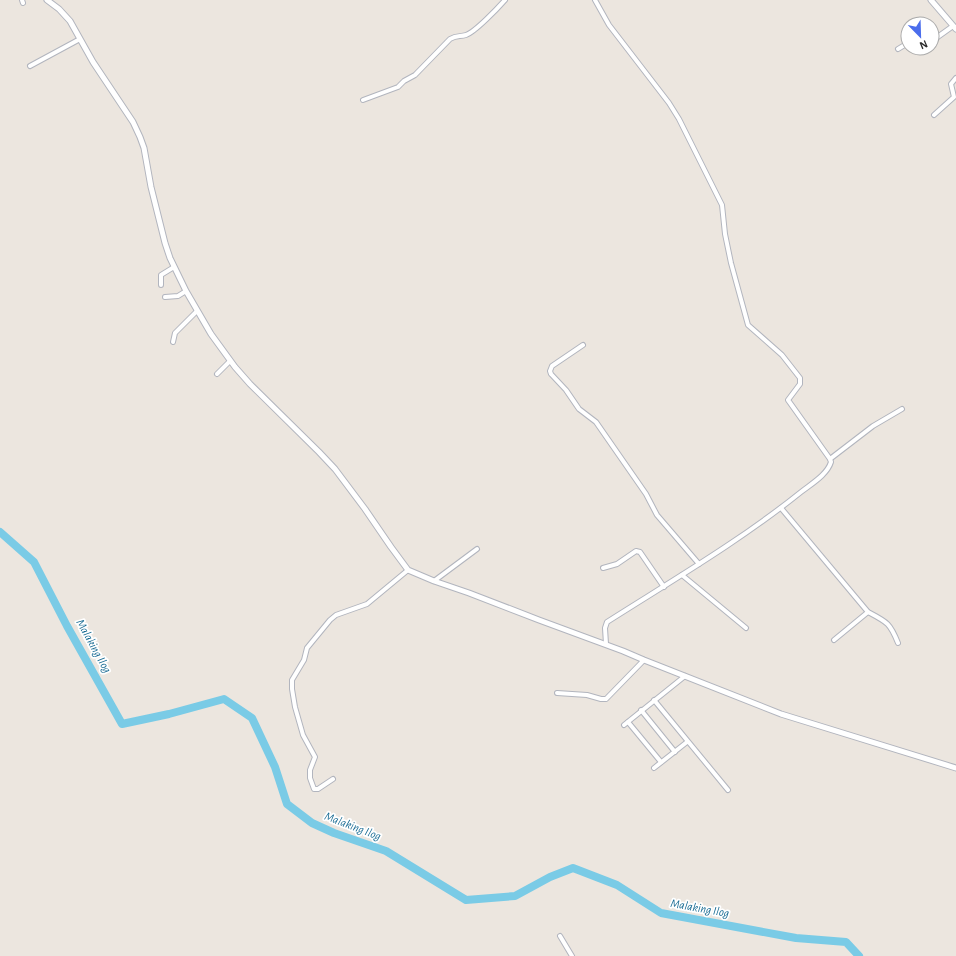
<svg xmlns="http://www.w3.org/2000/svg" width="956" height="956" viewBox="0 0 956 956" font-family="'Alegreya Sans',sans-serif">
<rect width="100%" height="100%" fill="#ece6df"/>
<g fill="none" stroke-linecap="round" stroke-linejoin="round">
<polyline stroke="#7acbe6" stroke-width="8" points="0,532 34,562 67,626 122,724 169,714 224,699 252,718 275,767 287,804 312,823 334,833 386,851 466,900 515,896 550,877 573,868 617,885 661,913 796,938 846,942 859,956"/>
<defs>
<g id="minor">
<polyline points="22,0 23,3"/>
<path d="M595 0 609 25 669 103 679 119 722 205 725 234 731 263 748 325 782 355 800 378V384L788 400 830 459 831 462C827 475 811 484 801 492 740 541 673 580 607 622L605 628 606 644"/>
<polyline points="932,41 953,26"/>
<polyline points="898,49 908,43"/>
<polyline points="30,66 80,39"/>
<path d="M363 100 398 87 404 81 415 75 450 39C457 35 460 37 466 35 475 32 498 8 505 0"/>
<polyline points="934,115 954,97 951,84 956,78"/>
<polyline points="161,285 161,275 174,267"/>
<polyline points="165,297 178,296 186,291"/>
<polyline points="173,342 175,333 197,311"/>
<polyline points="583,345 552,366 550,371 551,374 566,390 579,409 596,422 646,494 657,515 699,564"/>
<polyline points="217,374 230,361"/>
<polyline points="830,459 873,426 902,409"/>
<path d="M781 508 868 612C887 622 890 623 898 643"/>
<polyline points="603,568 617,564 636,551 640,552 664,587"/>
<polyline points="682,575 746,628"/>
<polyline points="434,581 477,549"/>
<polyline points="834,640 868,612"/>
<polyline points="557,693 587,695 601,699 606,699 644,660"/>
<polyline points="654,700 728,790"/>
<polyline points="641,710 675,752"/>
<polyline points="628,722 661,762"/>
<polyline points="624,725 685,676"/>
<polyline points="654,768 687,742"/>
<polyline points="333,779 318,789 314,789 310,778 310,770 315,757 303,735 295,707 292,689 292,680 304,660 307,648 330,620 336,615 367,604 408,570"/>
<polyline points="560,936 572,956"/>
</g>
<g id="tertiary">
<polyline points="47,0 59,9 70,21 93,62 133,122 140,137 144,148 151,187 165,243 170,258 186,291 211,334 235,367 250,384 319,452 335,469 365,509 391,547 408,570 434,581 469,593 539,620 623,651 644,660 781,714 956,768"/>
<polyline points="931,0 956,29"/>
</g>
</defs>
<use href="#minor" stroke="#b2b5be" stroke-width="6"/>
<use href="#tertiary" stroke="#b2b5be" stroke-width="7"/>
<use href="#minor" stroke="#fff" stroke-width="4"/>
<use href="#tertiary" stroke="#fff" stroke-width="5"/>
</g>
<g text-anchor="middle" stroke-width="3.5" stroke-linejoin="round" paint-order="stroke">
<g font-size="12" font-style="italic" fill="#186b93" stroke="#fff">
<text transform="translate(94 646) rotate(61)" y="4">Malaking Ilog</text>
<text transform="translate(353 826) rotate(21)" y="4">Malaking Ilog</text>
<text transform="translate(700 908) rotate(10)" y="4">Malaking Ilog</text>
</g>
</g>
<g transform="translate(920 36) rotate(157)"><circle r="19" fill="#ffffff" stroke="#aaaaaa"/>
<path d="M0-3L7 15L0 10L-7 15Z" fill="#4b6dec"/>
<text y="-6" font-size="11" font-weight="bold" text-anchor="middle" fill="#2b2b2b">N</text>
</g>
</svg>
